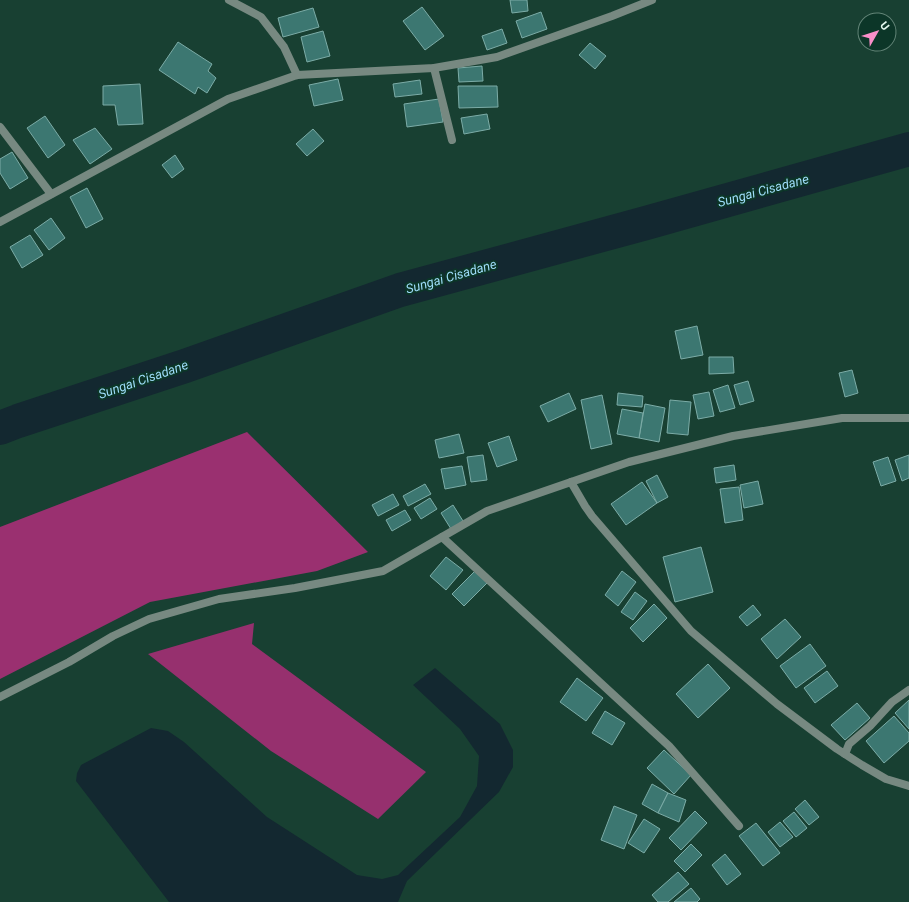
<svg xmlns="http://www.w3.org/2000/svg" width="909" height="902" viewBox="0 0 909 902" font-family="Roboto,sans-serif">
<rect width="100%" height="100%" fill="#184032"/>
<polygon fill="#96306e" points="254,623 252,644 426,772 378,819 271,751 148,654"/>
<polygon fill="#9a3070" points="247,432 368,552 317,571 150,602 0,679 0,527"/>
<polygon fill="#132830" points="435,668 500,724 513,750 513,767 499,792 407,881 398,902 169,902 76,781 77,773 81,765 151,728 168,731 184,742 267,817 357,875 382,879 398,875 460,817 477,786 479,756 460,729 413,685"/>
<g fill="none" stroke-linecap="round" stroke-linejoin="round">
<polyline stroke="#132830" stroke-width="34" points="0,428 18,421 185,366 400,290 646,223 909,149"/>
</g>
<g fill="#3c7771" stroke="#7caca7">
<polygon points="510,0 527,0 528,11 512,13"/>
<polygon points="422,7 444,36 425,50 403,21"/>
<polygon points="313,8 319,27 283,37 278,18"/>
<polygon points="541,12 547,29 522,38 516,21"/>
<polygon points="502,29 507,43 487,50 482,36"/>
<polygon points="323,31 330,56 307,62 301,37"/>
<polygon points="178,42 212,64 208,71 216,78 207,93 198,87 195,94 159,70"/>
<polygon points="590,43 606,56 595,69 579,55"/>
<polygon points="482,66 483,81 459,82 458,68"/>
<polygon points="338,79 343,100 314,106 309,85"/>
<polygon points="420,80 422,94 395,97 393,84"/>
<polygon points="140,84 143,124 118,125 115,105 103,105 103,86"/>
<polygon points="458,86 497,86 498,107 459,108"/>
<polygon points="439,99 443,122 407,127 404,104"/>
<polygon points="487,114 490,129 464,134 461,118"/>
<polygon points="45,116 65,145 48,158 27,128"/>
<polygon points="95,128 112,149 90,164 73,140"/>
<polygon points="313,129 324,141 307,156 296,144"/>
<polygon points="12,152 28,178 10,189 0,173 0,159"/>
<polygon points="175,155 184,169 172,178 162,165"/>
<polygon points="87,188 103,219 86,228 70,197"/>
<polygon points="51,218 65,238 49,250 34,230"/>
<polygon points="30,235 43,255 22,268 10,247"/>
<polygon points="697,326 703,355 681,359 675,331"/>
<polygon points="709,357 733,357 734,373 709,374"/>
<polygon points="852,370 858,393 845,397 839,373"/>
<polygon points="748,381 754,401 740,405 734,385"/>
<polygon points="728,385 735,408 720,412 713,390"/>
<polygon points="709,392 714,416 698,419 693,395"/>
<polygon points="569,393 576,409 548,422 540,406"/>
<polygon points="618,393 643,396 642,407 617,405"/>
<polygon points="602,395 612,444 591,449 581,400"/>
<polygon points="670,400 691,402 688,435 667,433"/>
<polygon points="645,404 665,408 659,442 639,438"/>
<polygon points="622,409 643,413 639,438 617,434"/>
<polygon points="459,434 464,453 439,458 435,440"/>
<polygon points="509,436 517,460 497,467 488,443"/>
<polygon points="483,455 487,480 471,482 467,457"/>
<polygon points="909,455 909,478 902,481 895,460"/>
<polygon points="888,457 896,481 881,486 873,462"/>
<polygon points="734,465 736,480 716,483 714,468"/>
<polygon points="462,466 466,485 445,489 441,469"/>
<polygon points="657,475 668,497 657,503 646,481"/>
<polygon points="758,481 763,504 744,508 740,485"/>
<polygon points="642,482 657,503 626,525 611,504"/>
<polygon points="425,484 431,494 408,506 403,496"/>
<polygon points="739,487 743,520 725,523 720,489"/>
<polygon points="393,494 399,505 378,516 372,505"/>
<polygon points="430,498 437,509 421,519 414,508"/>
<polygon points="453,505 463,521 451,529 441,513"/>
<polygon points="405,510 411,520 392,531 386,520"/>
<polygon points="701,547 713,592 675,602 663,557"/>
<polygon points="446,557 463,570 446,590 430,576"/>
<polygon points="476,570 488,582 464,606 452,594"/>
<polygon points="622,571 636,582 618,606 605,595"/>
<polygon points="635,592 647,601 633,620 621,612"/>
<polygon points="654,604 667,618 643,642 630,628"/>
<polygon points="753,605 761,615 747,626 739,617"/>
<polygon points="785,619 801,637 777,659 761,639"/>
<polygon points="810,644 826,666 796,688 780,666"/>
<polygon points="708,664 730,688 698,718 676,694"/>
<polygon points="827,671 838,686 815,703 804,688"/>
<polygon points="577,678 603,698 586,721 560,702"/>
<polygon points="909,700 909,729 895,713"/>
<polygon points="857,703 870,718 845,740 831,725"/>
<polygon points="605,711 625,723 612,745 592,733"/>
<polygon points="894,716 909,733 909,741 884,763 866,741"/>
<polygon points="664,750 691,775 674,794 647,768"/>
<polygon points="652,784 668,793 658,813 642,804"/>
<polygon points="668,793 686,800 679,822 658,813"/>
<polygon points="805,800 819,817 809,825 795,809"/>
<polygon points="614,806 637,815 624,849 601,840"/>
<polygon points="695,811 707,823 681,850 669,838"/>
<polygon points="794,812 807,828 796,837 783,821"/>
<polygon points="644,819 660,829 644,853 628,843"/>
<polygon points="780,822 793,837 780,847 768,832"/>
<polygon points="756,823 780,853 763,866 739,836"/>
<polygon points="691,844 702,855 685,872 674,861"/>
<polygon points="725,854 741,874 727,885 712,865"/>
<polygon points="678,872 689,884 668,902 658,902 652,895"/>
<polygon points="691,888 700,899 697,902 674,902"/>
</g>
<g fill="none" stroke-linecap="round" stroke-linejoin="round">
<polyline stroke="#778981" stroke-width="8" points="229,0 261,17 284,47 297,75"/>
<g stroke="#778981" stroke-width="8">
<polyline points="434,68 452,140"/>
<polyline points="0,127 51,194"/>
<polyline points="0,222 228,99 297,75 434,68 497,57 612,16 652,0"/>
<polyline points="571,482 585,506 592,516 691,631 777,704 837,749 862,765 886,779 909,786"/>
<polyline points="442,537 669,746 739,826"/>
<polyline points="0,697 69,662 113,636 149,619 219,599 295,588 383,571 487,511 629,462 733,436 842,418 909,418"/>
<polyline points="845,754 849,744 870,726 892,702 909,690"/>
</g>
</g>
<g text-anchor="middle" stroke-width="4" stroke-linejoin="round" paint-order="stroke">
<g font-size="13" font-style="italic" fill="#9edcf8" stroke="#0c3628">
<text transform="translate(763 190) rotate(-15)" y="5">Sungai Cisadane</text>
<text transform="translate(451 276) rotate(-16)" y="5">Sungai Cisadane</text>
<text transform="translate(143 379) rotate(-19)" y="5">Sungai Cisadane</text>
</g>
</g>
<g transform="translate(877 32) rotate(51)"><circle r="19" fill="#0c3628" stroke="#628477"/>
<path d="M0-3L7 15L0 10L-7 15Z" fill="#f98fc9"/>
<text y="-6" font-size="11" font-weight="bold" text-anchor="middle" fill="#e2f8ee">U</text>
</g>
</svg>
